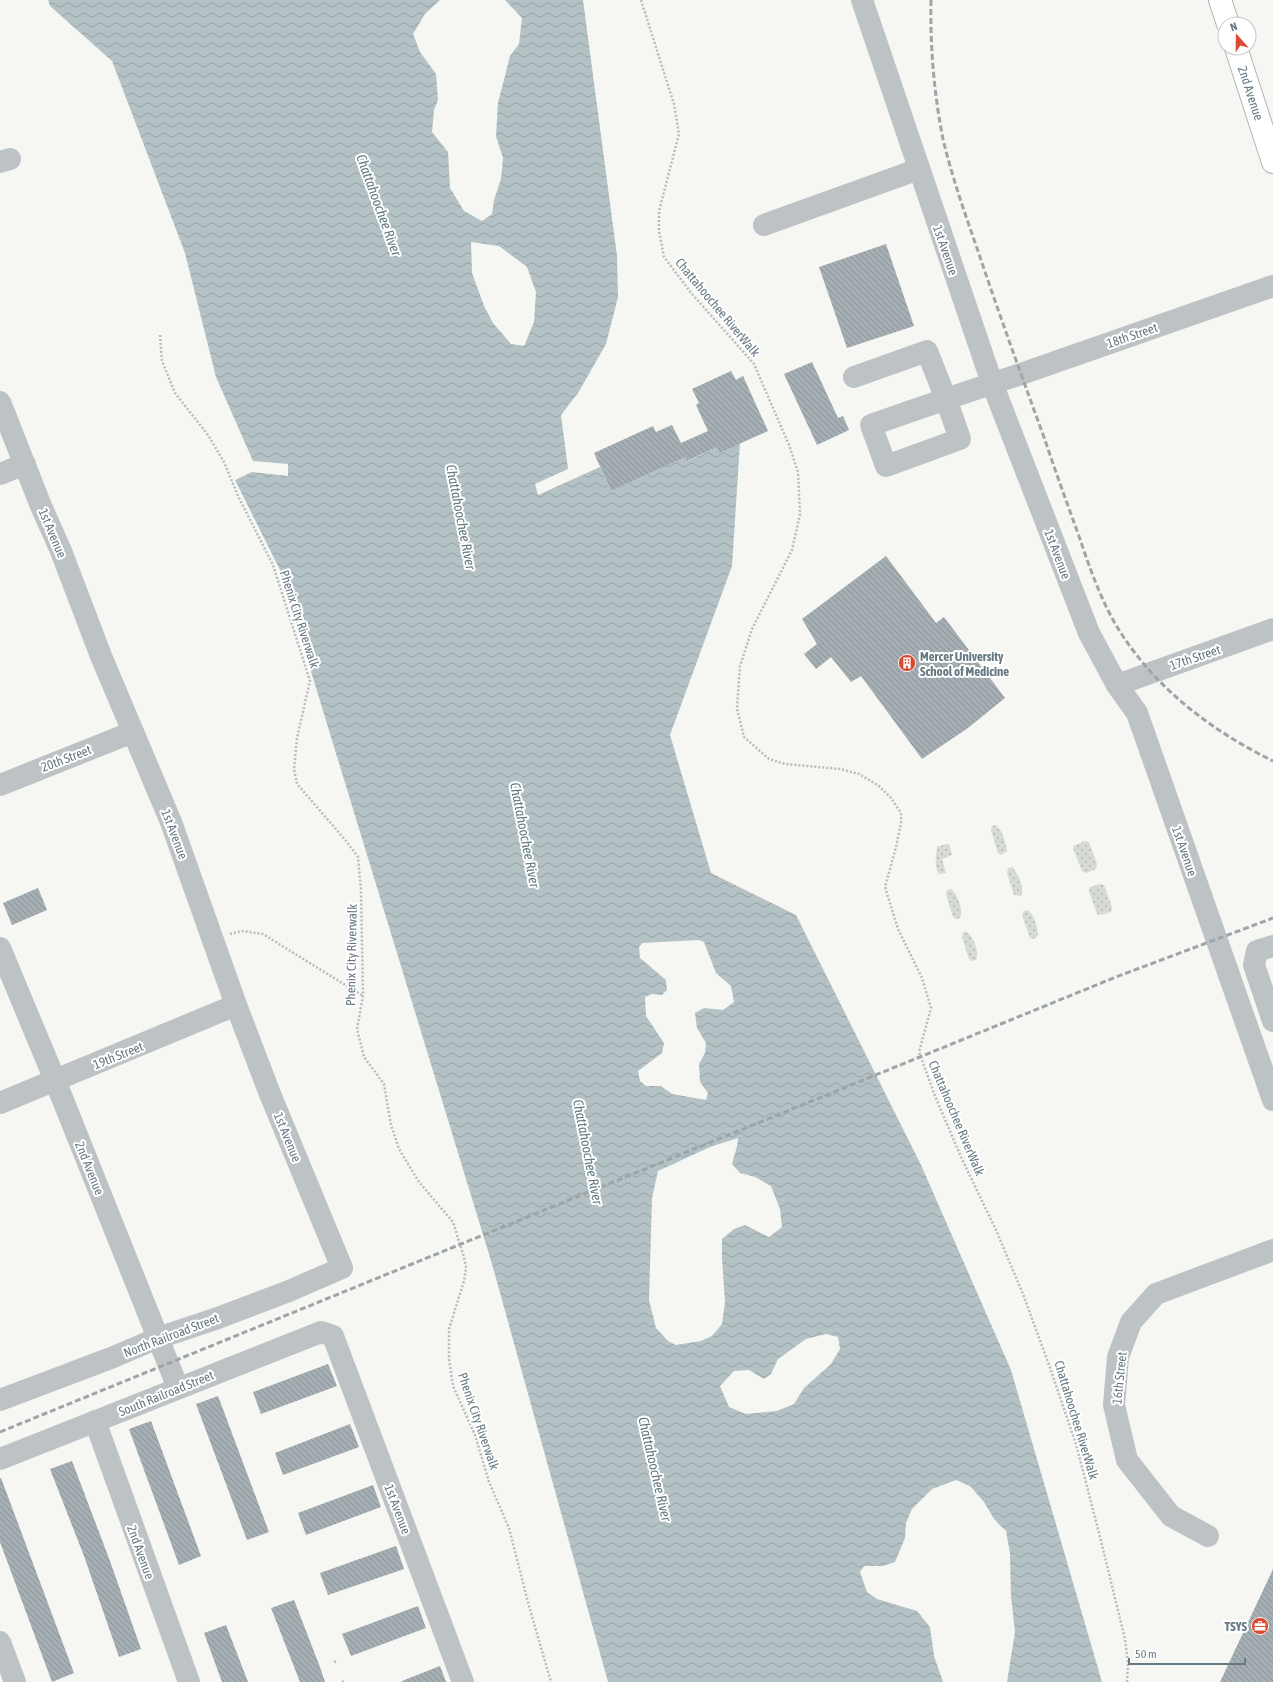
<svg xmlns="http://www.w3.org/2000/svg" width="1273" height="1682" viewBox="0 0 1273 1682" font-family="'Asap Condensed',sans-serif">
<defs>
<pattern id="grass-dots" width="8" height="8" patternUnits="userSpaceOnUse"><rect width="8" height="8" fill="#d6dbd3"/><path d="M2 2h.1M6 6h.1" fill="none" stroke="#b1b6b1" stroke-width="1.8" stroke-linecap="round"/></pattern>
<pattern id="water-waves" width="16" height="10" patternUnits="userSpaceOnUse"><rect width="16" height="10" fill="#b5c2c5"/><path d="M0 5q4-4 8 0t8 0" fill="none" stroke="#97a2a5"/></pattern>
<pattern id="building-back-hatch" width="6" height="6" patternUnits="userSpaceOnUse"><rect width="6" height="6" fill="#a5aeb2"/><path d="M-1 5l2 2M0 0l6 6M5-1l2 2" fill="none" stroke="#8a9296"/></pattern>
</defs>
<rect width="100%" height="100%" fill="#f6f6f3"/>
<g fill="url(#grass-dots)">
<path d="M996 825C1002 830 1006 843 1007 851L1001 855 998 853 991 830 992 826Z"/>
<polygon points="1085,841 1089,842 1097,864 1096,869 1086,873 1082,871 1073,848 1075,845"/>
<path d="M946 844H949L952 855 942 859 946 873 939 874C934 868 936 856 937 847Z"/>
<path d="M1012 867C1018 873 1025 889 1021 896L1014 895 1007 873 1008 868Z"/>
<polygon points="1100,884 1104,885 1112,907 1111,912 1101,915 1097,914 1089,891 1090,887"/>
<path d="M951 889C957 894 964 910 960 918L956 919 953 917 946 894 947 890Z"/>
<path d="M1028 910C1034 915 1038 928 1038 936L1033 939 1030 938 1022 915 1024 911Z"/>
<path d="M963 932H967C973 937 980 953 976 960L972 961 969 959 962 937Z"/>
</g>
<path fill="url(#water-waves)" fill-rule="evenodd" d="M48 0H440L425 14 413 34 420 52 436 74 438 100 434 110 432 132 448 152 450 188 464 211 482 221 492 214 494 200 501 179 503 158 496 136 498 103 510 56 519 44 522 18 505 0H583L617 256 618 297 606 344 578 393 561 415 568 469 535 484 538 495 600 467 611 491 686 457 688 461 717 447 719 452 740 443 732 566 670 735 711 873 796 915 921 1165 1011 1370 1102 1682H1007L1015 1632 1011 1596 1010 1553 1006 1531 994 1519 984 1502 970 1486 956 1480 932 1489 912 1509 906 1523 905 1538 895 1562 883 1566H864L860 1572 867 1592 877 1599 917 1611 930 1627 934 1656 943 1682H608L492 1264 280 570 235 480 252 472 288 476V464L253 461 216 377 185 253 112 61 50 6ZM471 242 499 246 527 267 536 292 534 322 524 346 511 344 493 323 484 306 472 273ZM699 940 704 942 716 973 731 986 734 1002 723 1010 704 1008 695 1013 697 1028 706 1043 705 1053 699 1064 700 1082 708 1093 706 1100 672 1094 661 1086H646L640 1081 638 1071 662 1053 664 1043 646 1016 645 997 652 994 662 995 667 990 666 980 640 958 639 947 642 943ZM738 1138C738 1147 734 1155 732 1164L740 1173 755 1177 771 1186 780 1209 782 1227 769 1237 745 1225 734 1229 722 1239V1259L725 1302 722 1324 712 1336 701 1341 676 1345 668 1341 656 1328 649 1300 652 1198 658 1171 710 1147ZM826 1334 838 1337 840 1349 831 1364 804 1388 794 1404 777 1411 746 1414 729 1407 720 1386 734 1371 749 1370 764 1379 771 1374 778 1359 806 1339Z"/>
<g fill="url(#building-back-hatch)">
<polygon points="886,244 914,326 847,348 819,267"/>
<polygon points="812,362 838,418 843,416 849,430 817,445 784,374"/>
<polygon points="731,371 736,380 743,376 768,431 719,453 717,447 687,461 686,457 611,491 594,453 653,426 656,432 672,425 681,443 708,431 696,405 699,403 692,389"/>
<polygon points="886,556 936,623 944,617 1005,698 968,728 922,759 861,676 851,682 831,657 816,669 804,654 817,644 802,619"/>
<polygon points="38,888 47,910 12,925 3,903"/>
<polygon points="328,1364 337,1386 261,1414 253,1392"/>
<polygon points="218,1396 269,1532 247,1540 196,1404"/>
<polygon points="151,1421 201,1556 179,1565 129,1429"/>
<polygon points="350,1424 359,1447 283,1475 275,1453"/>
<polygon points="72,1461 110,1561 141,1649 119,1657 84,1556 50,1469"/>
<polygon points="0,1478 1,1478 74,1673 52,1682 0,1542"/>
<polygon points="373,1485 381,1507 306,1535 298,1513"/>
<polygon points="396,1546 404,1569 328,1595 320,1573"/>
<polygon points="1273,1569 1273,1682 1220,1682"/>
<polygon points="294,1600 320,1667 325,1682 300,1682 271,1608"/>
<polygon points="418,1606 426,1628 351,1656 342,1634"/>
<polygon points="226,1625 248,1682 222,1682 204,1633"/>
<polygon points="440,1666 446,1682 402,1682 402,1681"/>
</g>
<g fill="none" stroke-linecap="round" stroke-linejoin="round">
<defs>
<g id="major">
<polyline points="1220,0 1228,24"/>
<polyline points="1236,48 1273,162"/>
</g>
</defs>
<use href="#major" stroke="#afb5b8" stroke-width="24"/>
<g stroke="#b8bbbd" stroke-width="2.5" stroke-dasharray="2 2" stroke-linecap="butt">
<polyline points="641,0 674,104 679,134 659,211 659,231 664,257 692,294 754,364 789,445 798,472 800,514 792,550 752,629 740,666 737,709 744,737 769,759 785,764 840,769 859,774 879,786 891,798 901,813 901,823 896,847 885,887 898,929 922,978 931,1008 919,1052 935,1096 961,1157 996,1230 1023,1294 1049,1365 1076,1444 1100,1537 1125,1639 1128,1663 1127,1682"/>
<polyline points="160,335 162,361 175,393 208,435 224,462 239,498 273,565 310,681 297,738 294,769 297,784 347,842 358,857 361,890 363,996 357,1029 364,1057 384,1084 391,1125 399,1149 419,1182 453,1222 464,1257 466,1268 464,1281 449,1329 449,1359 453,1386 475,1435 489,1482 509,1528 529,1606 551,1682"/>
<polyline points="230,934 242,931 263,934 363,996"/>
<polyline points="334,1662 338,1661"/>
<polyline points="342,1682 345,1681"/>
</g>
<g stroke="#bdc2c5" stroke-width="22">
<polyline points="862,0 992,383 1089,633 1117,685 1137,713 1273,1100"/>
<polyline points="0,162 10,159"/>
<polyline points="764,225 919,169"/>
<polyline points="854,377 927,351 946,399 1021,374 1273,286"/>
<polygon points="946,399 960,439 886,466 871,425"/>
<polyline points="0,402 41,506 61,551 101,656 171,822 236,1005 270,1094 342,1268 289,1291 218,1318 158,1338 111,1358 0,1400"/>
<polyline points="0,474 25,464"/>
<polyline points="1117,685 1273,629"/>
<polyline points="0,785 133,732"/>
<polyline points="1273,946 1257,951 1254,965 1273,1021"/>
<polyline points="0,948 55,1080 178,1388"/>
<polyline points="0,1103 236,1005"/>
<polyline points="95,1421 189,1682"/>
<polyline points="0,1459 321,1332 333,1336 463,1682"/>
<polyline points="1208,1536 1171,1516 1127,1460 1114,1405 1118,1357 1131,1322 1156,1294 1273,1250"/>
<polyline points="0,1642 15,1682"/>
</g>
<use href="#major" stroke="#fff" stroke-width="22"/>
<g stroke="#9da5a9" stroke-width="3" stroke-dasharray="6 3" stroke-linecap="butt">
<path d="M931 0C930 46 934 94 943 139 952 177 965 214 978 251 999 314 1022 377 1045 440 1056 473 1068 506 1080 539 1090 569 1102 603 1119 630 1156 689 1212 731 1273 761"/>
<polyline points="0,1432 1116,977 1273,918"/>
</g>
</g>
<defs>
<symbol id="building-disc" viewBox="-11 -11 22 22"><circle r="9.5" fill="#d84a32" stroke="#fff"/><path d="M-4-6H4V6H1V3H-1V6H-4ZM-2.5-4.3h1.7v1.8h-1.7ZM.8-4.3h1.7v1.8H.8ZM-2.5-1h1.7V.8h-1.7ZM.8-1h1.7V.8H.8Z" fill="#fff"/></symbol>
<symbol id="office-disc" viewBox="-11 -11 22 22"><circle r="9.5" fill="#d84a32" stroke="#fff"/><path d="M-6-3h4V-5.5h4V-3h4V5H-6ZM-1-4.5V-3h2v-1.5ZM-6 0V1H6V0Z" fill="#fff"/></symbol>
</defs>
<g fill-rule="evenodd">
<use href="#building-disc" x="897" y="653" width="20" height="20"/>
<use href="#office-disc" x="1250" y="1616" width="20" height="20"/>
</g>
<g text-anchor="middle" stroke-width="4" stroke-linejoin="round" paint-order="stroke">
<g font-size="13" fill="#677982" stroke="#fff">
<text transform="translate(1251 93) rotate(72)" y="5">2nd Avenue</text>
<text transform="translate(946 250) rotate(71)" y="5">1st Avenue</text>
<text transform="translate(718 307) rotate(50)" y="5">Chattahoochee RiverWalk</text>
<text transform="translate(1132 335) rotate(-19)" y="5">18th Street</text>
<text transform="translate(53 533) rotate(67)" y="5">1st Avenue</text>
<text transform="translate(1058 554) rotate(69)" y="5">1st Avenue</text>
<text transform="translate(300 619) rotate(72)" y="5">Phenix City Riverwalk</text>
<text transform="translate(1195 657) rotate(-19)" y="5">17th Street</text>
<text transform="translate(66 758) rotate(-21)" y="5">20th Street</text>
<text transform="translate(175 834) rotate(69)" y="5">1st Avenue</text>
<text transform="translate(1185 851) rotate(71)" y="5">1st Avenue</text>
<text transform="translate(351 955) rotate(-89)" y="5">Phenix City Riverwalk</text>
<text transform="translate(118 1055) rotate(-22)" y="5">19th Street</text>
<text transform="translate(957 1118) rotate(67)" y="5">Chattahoochee RiverWalk</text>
<text transform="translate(288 1137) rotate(68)" y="5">1st Avenue</text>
<text transform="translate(90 1168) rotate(68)" y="5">2nd Avenue</text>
<text transform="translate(171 1335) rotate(-21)" y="5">North Railroad Street</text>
<text transform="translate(1119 1378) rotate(-84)" y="5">16th Street</text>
<text transform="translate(166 1393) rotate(-22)" y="5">South Railroad Street</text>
<text transform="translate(1077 1420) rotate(73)" y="5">Chattahoochee RiverWalk</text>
<text transform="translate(479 1421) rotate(71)" y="5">Phenix City Riverwalk</text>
<text transform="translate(398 1509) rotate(69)" y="5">1st Avenue</text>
<text transform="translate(141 1552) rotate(70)" y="5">2nd Avenue</text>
</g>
<g font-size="13" font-weight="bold" fill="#677982" stroke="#fff" text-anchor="start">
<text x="920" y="661">Mercer University<tspan x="920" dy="15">School of Medicine</tspan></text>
<text x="1247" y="1631" text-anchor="end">TSYS</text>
</g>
<g font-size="14" font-style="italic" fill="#637a7f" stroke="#fff">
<text transform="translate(379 205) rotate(70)" y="5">Chattahoochee River</text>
<text transform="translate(461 517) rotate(79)" y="5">Chattahoochee River</text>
<text transform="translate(525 835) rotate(79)" y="5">Chattahoochee River</text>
<text transform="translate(588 1152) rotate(79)" y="5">Chattahoochee River</text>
<text transform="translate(655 1469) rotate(77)" y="5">Chattahoochee River</text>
</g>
</g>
<g transform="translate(1237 36) rotate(340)"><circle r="19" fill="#ffffff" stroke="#c2c9cd"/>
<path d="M0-3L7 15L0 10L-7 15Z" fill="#d84a32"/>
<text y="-6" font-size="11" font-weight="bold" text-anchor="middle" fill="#677982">N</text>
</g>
<path d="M1129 1658v6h116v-6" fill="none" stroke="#677982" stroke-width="2"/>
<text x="1135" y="1658" font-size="12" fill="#677982" stroke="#ffffff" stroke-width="3" paint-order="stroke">50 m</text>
</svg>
